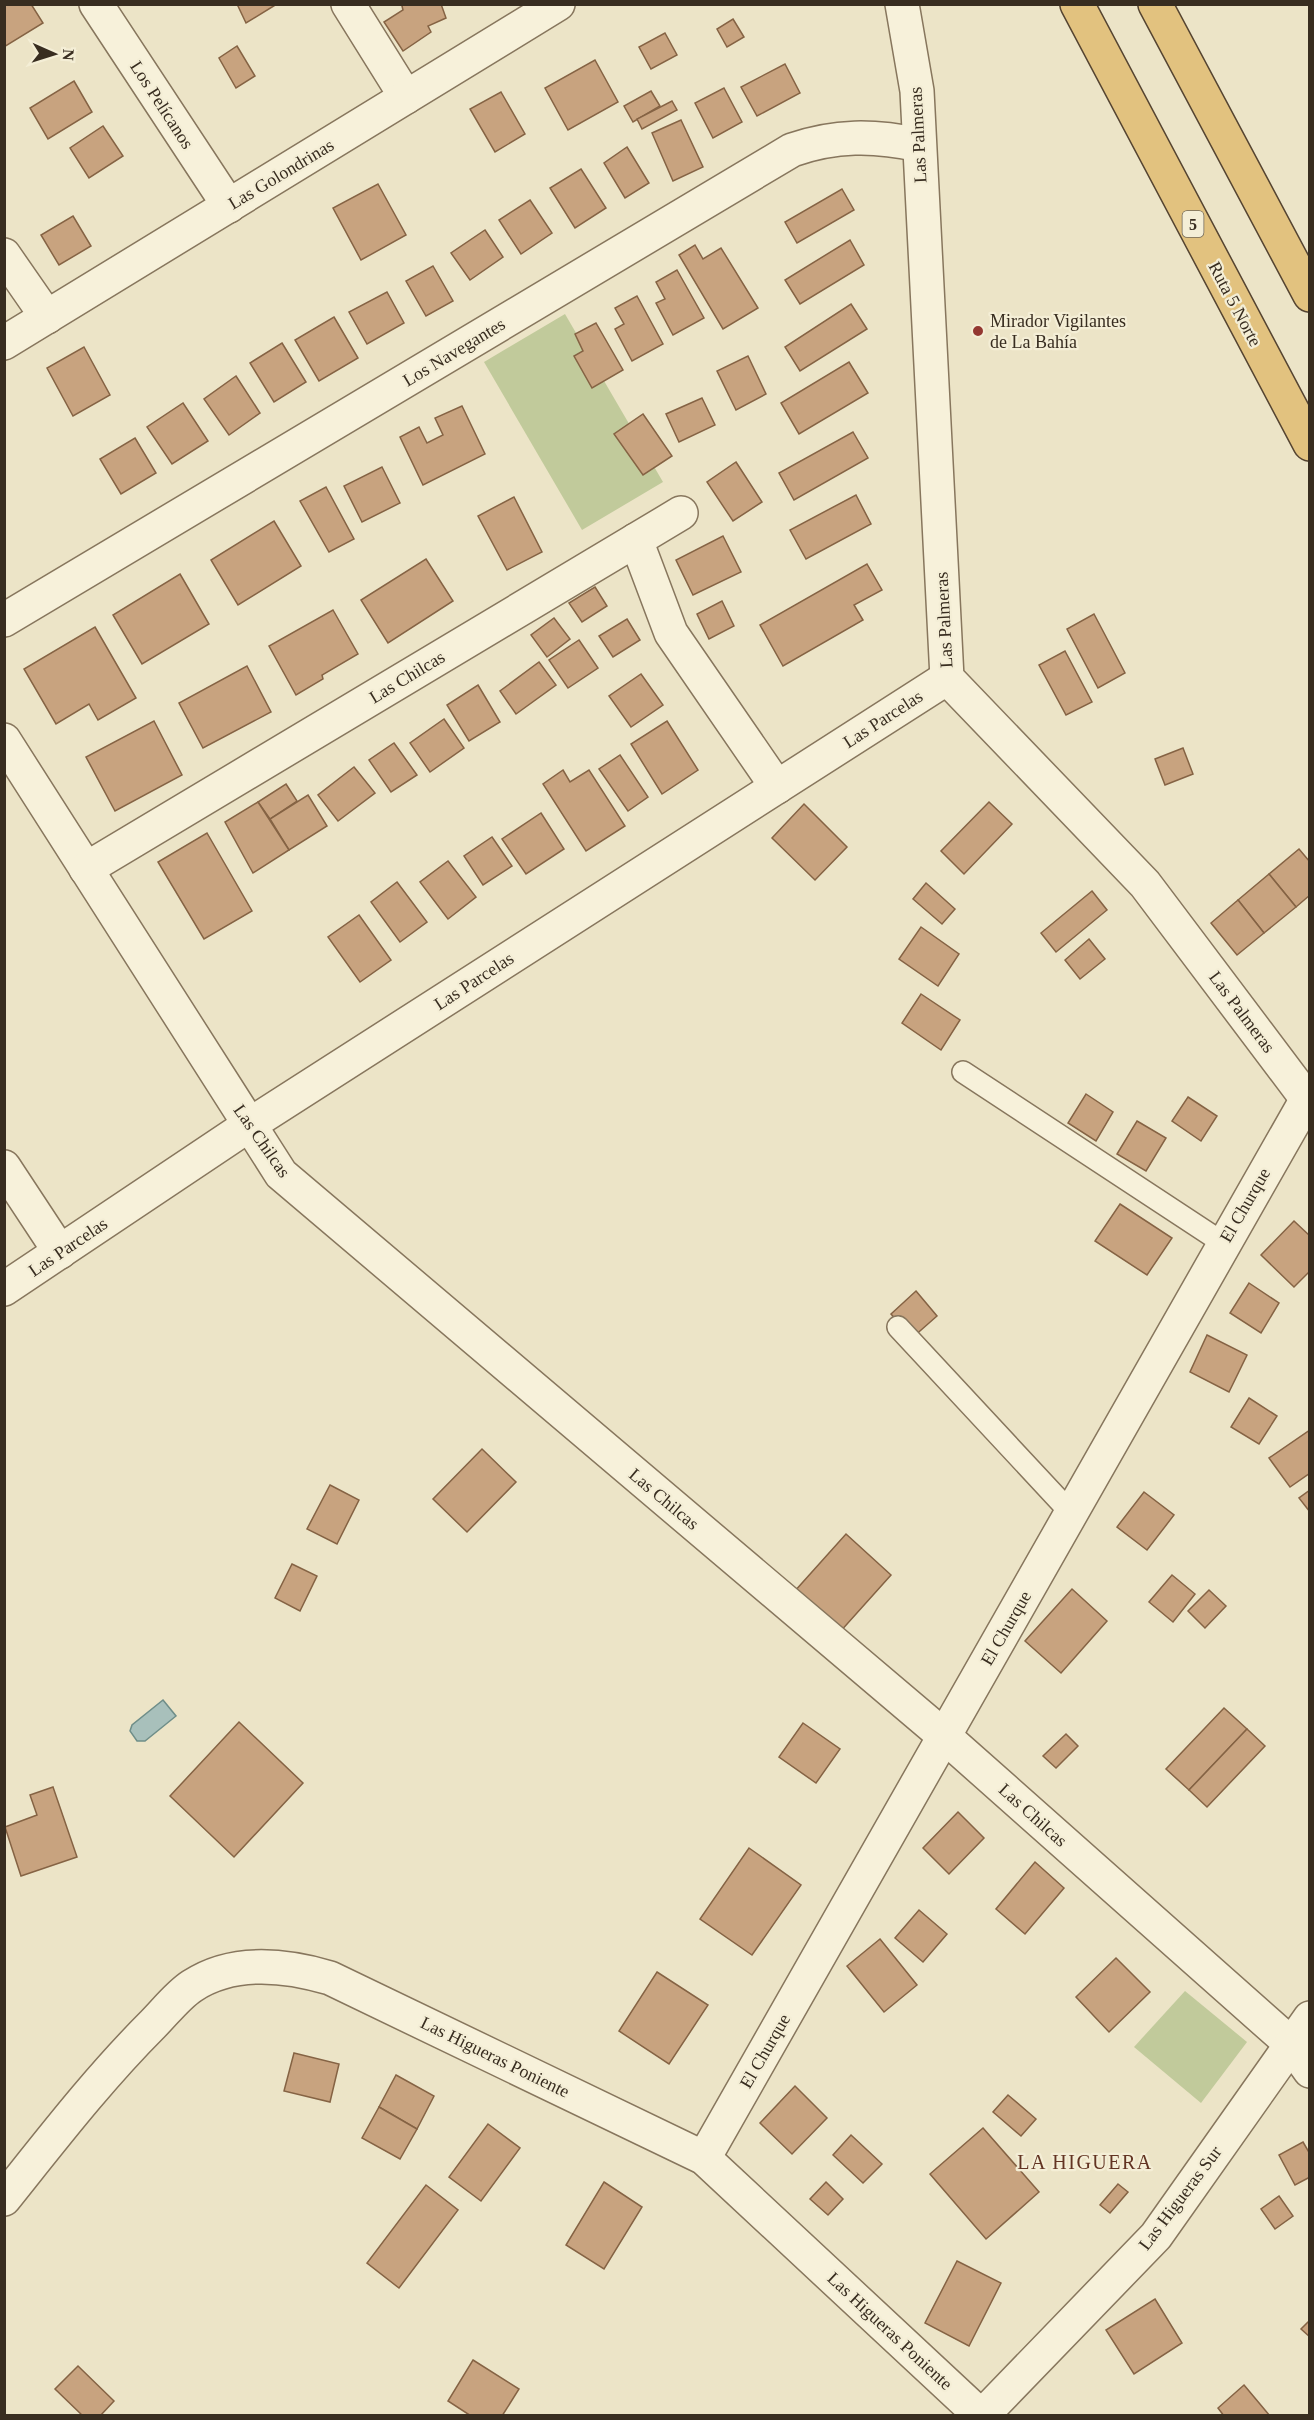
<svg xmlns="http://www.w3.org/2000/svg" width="1314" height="2420" viewBox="0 0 1314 2420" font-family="Georgia,serif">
<rect width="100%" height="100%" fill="#ece4c7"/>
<g fill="#c1ca9b">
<polygon points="565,314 663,482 582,530 484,362"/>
<polygon points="1185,1991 1247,2042 1201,2103 1134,2047"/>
</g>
<polygon fill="#a8c0bb" stroke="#6f8e89" stroke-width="1.5" points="163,1700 176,1716 145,1741 137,1741 130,1731 132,1725"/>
<g fill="#c8a37f" stroke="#856344" stroke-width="1.5">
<polygon points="4,4 31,4 43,23 4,47"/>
<polygon points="237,4 277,4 246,23"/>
<polygon points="405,4 441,4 446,18 428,26 431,32 403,51 384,22 403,10 402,6"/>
<polygon points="733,19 744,37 727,47 717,29"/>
<polygon points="665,33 677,55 651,69 639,47"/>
<polygon points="237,46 255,76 236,88 219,58"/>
<polygon points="595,60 618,102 568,130 545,88"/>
<polygon points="785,64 800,93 757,116 741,87"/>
<polygon points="74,81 92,112 48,139 30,108"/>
<polygon points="724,88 742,122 713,138 695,103"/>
<polygon points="651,91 660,106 633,122 624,106"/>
<polygon points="501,92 525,134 495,152 470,109"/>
<polygon points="672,101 677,110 642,129 637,119"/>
<polygon points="681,120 703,167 673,181 652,133"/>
<polygon points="103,126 123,156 89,178 70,148"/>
<polygon points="627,147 649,183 625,198 604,163"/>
<polygon points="581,169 606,208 575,228 550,188"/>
<polygon points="378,184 406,235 361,260 333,208"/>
<polygon points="842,189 854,210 797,243 785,222"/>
<polygon points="530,200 552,233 521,254 499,220"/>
<polygon points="73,216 91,246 59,265 41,235"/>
<polygon points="485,230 503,257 470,280 451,253"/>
<polygon points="850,240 864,265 800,304 785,280"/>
<polygon points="695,245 703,259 721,248 758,308 723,329 679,255"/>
<polygon points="433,266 453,301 426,316 406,281"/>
<polygon points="677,270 704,318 673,335 656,303 665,299 656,282"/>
<polygon points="387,292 404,323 367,344 349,312"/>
<polygon points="637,296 663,344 632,361 615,329 624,324 615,308"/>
<polygon points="851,304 867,329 800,371 785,347"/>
<polygon points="334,317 358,358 319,381 295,340"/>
<polygon points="596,323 623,370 592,388 574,356 583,351 575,334"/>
<polygon points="282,343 306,382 274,402 250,363"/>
<polygon points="84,347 110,395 73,416 47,368"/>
<polygon points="748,356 766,394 736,410 717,371"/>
<polygon points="849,362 868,393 799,434 781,403"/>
<polygon points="236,376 260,413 229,435 204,399"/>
<polygon points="702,398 715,425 679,442 666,414"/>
<polygon points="183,403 208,441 172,464 147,427"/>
<polygon points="462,406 485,454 423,485 400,437 419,427 427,443 443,435 435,418"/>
<polygon points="643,414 672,456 643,475 614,434"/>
<polygon points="853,432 868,458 794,500 779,473"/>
<polygon points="135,438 156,473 121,494 100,459"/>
<polygon points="736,462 762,502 733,521 707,482"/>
<polygon points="382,467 400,503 362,522 344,486"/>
<polygon points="326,487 354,539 329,552 300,501"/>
<polygon points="856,495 871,524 806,559 790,530"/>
<polygon points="514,497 542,552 507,570 478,516"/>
<polygon points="274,521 301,566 238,605 211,560"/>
<polygon points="723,536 741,572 693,595 676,560"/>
<polygon points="426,559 453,601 388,643 361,600"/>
<polygon points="867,564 882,590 854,605 863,620 783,666 760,625"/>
<polygon points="180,574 209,624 142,664 113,615"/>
<polygon points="595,587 607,606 582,622 569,603"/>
<polygon points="722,601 734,626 709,639 697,614"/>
<polygon points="333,610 358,654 322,675 323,679 296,695 269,646"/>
<polygon points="1094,614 1125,673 1098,688 1067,629"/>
<polygon points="554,618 570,639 547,657 531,635"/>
<polygon points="627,619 640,640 613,657 599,636"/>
<polygon points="95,627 136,698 98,720 89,704 56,724 24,669"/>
<polygon points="579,640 598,668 568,688 549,660"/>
<polygon points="1065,651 1092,702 1066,715 1039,665"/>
<polygon points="539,662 556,685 516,714 500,691"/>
<polygon points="247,666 271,712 203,748 179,703"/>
<polygon points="641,674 663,705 631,727 609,696"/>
<polygon points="478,685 500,722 469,741 447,705"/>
<polygon points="444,719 464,748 430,772 410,743"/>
<polygon points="154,721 182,775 115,811 86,757"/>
<polygon points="667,721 698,770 662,794 631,744"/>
<polygon points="394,743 417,775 391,792 369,760"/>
<polygon points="1183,748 1193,774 1165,785 1155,759"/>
<polygon points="620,755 648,797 628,811 599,769"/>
<polygon points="354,767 375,793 338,821 318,795"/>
<polygon points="563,770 570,782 589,770 625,826 586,851 543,784"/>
<polygon points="286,784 297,801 270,819 258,802"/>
<polygon points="308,795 327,826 289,850 270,819"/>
<polygon points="258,802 289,850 253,873 225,822"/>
<polygon points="989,802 1012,824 964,874 941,851"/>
<polygon points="804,804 847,847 815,880 772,838"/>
<polygon points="541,813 564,849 526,874 502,839"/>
<polygon points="207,833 252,911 204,939 158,862"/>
<polygon points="492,837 512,866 483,885 464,856"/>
<polygon points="1299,849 1310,862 1310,895 1296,907 1269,874"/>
<polygon points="448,861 476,897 448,919 420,882"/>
<polygon points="1269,874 1296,907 1264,933 1238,900"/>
<polygon points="397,882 427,922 400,942 371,902"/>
<polygon points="926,883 955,909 942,924 913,899"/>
<polygon points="1092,891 1107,910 1056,952 1041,933"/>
<polygon points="1238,900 1264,933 1237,955 1211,923"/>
<polygon points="359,915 391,960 360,982 328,937"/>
<polygon points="921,927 959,954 938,986 899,959"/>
<polygon points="1089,939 1105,959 1080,979 1065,960"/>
<polygon points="921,994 960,1020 941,1050 902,1023"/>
<polygon points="1086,1094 1113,1112 1096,1141 1068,1123"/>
<polygon points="1188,1097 1217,1116 1201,1141 1172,1121"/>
<polygon points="1137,1121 1166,1138 1146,1171 1117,1154"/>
<polygon points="1120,1204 1172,1238 1147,1275 1095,1241"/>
<polygon points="1294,1221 1310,1236 1310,1271 1294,1287 1261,1255"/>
<polygon points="1249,1283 1279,1303 1261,1333 1230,1313"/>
<polygon points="916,1291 937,1316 912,1338 891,1314"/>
<polygon points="1207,1335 1247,1355 1229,1392 1190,1372"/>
<polygon points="1249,1398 1277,1416 1259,1444 1231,1427"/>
<polygon points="1310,1430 1310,1473 1290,1487 1269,1458"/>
<polygon points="482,1449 516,1482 467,1532 433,1499"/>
<polygon points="330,1485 359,1500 337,1544 307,1529"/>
<polygon points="1310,1490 1310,1512 1299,1498"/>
<polygon points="1144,1492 1174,1515 1147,1550 1117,1527"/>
<polygon points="846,1534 891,1575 839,1633 794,1592"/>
<polygon points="292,1564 317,1576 300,1611 275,1598"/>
<polygon points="1172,1575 1195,1594 1173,1622 1149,1602"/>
<polygon points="1072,1589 1107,1621 1061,1673 1025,1641"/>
<polygon points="1209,1590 1226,1606 1205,1628 1188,1611"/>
<polygon points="1224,1708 1247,1729 1189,1790 1166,1769"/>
<polygon points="239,1722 303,1783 234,1857 170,1796"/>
<polygon points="803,1723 840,1749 816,1783 779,1757"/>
<polygon points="1247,1729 1265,1746 1207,1807 1189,1790"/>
<polygon points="1066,1734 1078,1746 1056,1768 1043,1756"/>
<polygon points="53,1787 77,1857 21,1876 5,1827 37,1815 30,1795"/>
<polygon points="958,1812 984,1838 949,1874 923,1848"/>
<polygon points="749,1848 801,1885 752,1955 700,1919"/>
<polygon points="1035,1862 1064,1888 1025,1934 996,1909"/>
<polygon points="919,1910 947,1934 923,1962 895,1938"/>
<polygon points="880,1939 917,1985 884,2012 847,1966"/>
<polygon points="1116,1958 1150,1992 1109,2032 1076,1997"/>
<polygon points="657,1972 708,2005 669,2064 619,2031"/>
<polygon points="294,2053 339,2064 330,2102 284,2091"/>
<polygon points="396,2075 434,2096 417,2129 379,2107"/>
<polygon points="795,2086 827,2118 792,2154 760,2123"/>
<polygon points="1008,2095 1036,2119 1021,2136 993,2112"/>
<polygon points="379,2107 417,2129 400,2159 362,2138"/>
<polygon points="488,2124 520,2148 481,2201 449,2177"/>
<polygon points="983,2128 1039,2192 986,2239 930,2174"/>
<polygon points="851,2135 882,2164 863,2183 833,2155"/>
<polygon points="1303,2142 1310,2154 1310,2177 1295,2185 1279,2155"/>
<polygon points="604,2182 642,2207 604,2269 566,2245"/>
<polygon points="826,2182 843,2199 828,2215 810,2199"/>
<polygon points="1118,2184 1128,2192 1110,2213 1100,2205"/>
<polygon points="426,2185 458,2210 399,2288 367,2263"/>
<polygon points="1279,2196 1293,2216 1275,2229 1261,2209"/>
<polygon points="957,2261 1001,2283 969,2346 925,2323"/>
<polygon points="1155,2299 1182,2343 1134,2374 1106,2330"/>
<polygon points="1310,2320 1310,2337 1301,2329"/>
<polygon points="473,2360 519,2389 502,2416 471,2416 448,2401"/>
<polygon points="78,2366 114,2401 100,2416 83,2416 55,2389"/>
<polygon points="1244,2385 1270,2416 1224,2416 1218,2408"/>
</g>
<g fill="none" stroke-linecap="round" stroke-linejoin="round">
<defs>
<g id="service">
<polyline points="963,1072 1223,1243"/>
<polyline points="898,1327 1072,1514"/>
</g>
<g id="minor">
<polyline points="96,4 229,206"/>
<polyline points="348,4 406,97"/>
<polyline points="902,4 917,91 947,678 1145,884 1310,1103"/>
<polyline points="4,255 47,317"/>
<polyline points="4,343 558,4"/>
<polyline points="681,513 636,540 671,633 777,787"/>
<path d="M4 620 792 150C835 135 874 135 919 145"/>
<polyline points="4,740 281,1174 944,1736 1290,2043 1310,2071"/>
<polyline points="86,869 636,540"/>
<polyline points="4,1167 60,1252"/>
<polyline points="4,1289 249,1125 947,678"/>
<polyline points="704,2158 1307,1099"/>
<path d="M4 2199C52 2139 98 2079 153 2024 165 2012 178 1995 192 1986 233 1959 286 1965 330 1978L704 2158 981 2416"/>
<polyline points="982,2416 1156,2236 1310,2018"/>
</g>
<g id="trunk">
<polyline points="1077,4 1310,444"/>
<polyline points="1155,4 1310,295"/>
</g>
</defs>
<use href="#service" stroke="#87765d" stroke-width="24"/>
<use href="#minor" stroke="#87765d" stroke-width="36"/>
<use href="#trunk" stroke="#554431" stroke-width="36"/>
<use href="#service" stroke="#f7f1da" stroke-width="21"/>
<use href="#minor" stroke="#f7f1da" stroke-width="33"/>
<use href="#trunk" stroke="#e2c27f" stroke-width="33"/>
</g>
<circle fill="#933730" stroke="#f4eed6" stroke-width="2" cx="978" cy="331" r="6"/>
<g text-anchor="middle" stroke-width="4.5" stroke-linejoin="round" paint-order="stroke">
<rect fill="#f4eed6" stroke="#706757" stroke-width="1.5" x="1182.5" y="211" width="21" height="26" rx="4.5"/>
<g font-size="16" font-weight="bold" fill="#382d20">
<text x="1193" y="230">5</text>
</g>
<g font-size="18" fill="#382d20" stroke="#f4eed6">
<text transform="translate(162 105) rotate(57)" y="6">Los Pelícanos</text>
<text transform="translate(918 135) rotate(-93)" y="6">Las Palmeras</text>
<text transform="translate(281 174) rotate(-31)" y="6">Las Golondrinas</text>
<text transform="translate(1235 304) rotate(62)" y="6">Ruta 5 Norte</text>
<text transform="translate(454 352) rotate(-31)" y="6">Los Navegantes</text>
<text transform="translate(944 620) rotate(-93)" y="6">Las Palmeras</text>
<text transform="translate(407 677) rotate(-31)" y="6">Las Chilcas</text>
<text transform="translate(883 719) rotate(-33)" y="6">Las Parcelas</text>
<text transform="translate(474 981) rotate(-33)" y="6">Las Parcelas</text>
<text transform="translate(1242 1012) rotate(53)" y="6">Las Palmeras</text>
<text transform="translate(262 1141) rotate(55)" y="6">Las Chilcas</text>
<text transform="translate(1245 1205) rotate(-60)" y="6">El Churque</text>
<text transform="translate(68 1247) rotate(-34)" y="6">Las Parcelas</text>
<text transform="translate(664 1499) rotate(40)" y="6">Las Chilcas</text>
<text transform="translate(1006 1628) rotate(-60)" y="6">El Churque</text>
<text transform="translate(1033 1815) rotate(42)" y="6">Las Chilcas</text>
<text transform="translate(765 2051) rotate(-60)" y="6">El Churque</text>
<text transform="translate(495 2057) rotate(26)" y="6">Las Higueras Poniente</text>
<text transform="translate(1180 2198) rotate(-53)" y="6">Las Higueras Sur</text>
<text transform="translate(890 2331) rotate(43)" y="6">Las Higueras Poniente</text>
</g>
<g font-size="18" fill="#382d20" stroke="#f4eed6" text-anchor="start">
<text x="990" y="327">Mirador Vigilantes<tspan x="990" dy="21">de La Bahía</tspan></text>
</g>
<g font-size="20" letter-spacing="1.5" fill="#623422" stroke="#f4eed6">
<text x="1085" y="2169">LA HIGUERA</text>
</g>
</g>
<rect width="1314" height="2420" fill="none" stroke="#382d20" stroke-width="12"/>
<g transform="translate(54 54) rotate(93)" stroke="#f4eed6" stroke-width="4.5" paint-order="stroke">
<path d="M0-4.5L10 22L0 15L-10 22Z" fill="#382d20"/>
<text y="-9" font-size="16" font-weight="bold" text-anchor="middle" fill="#382d20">N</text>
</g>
</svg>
